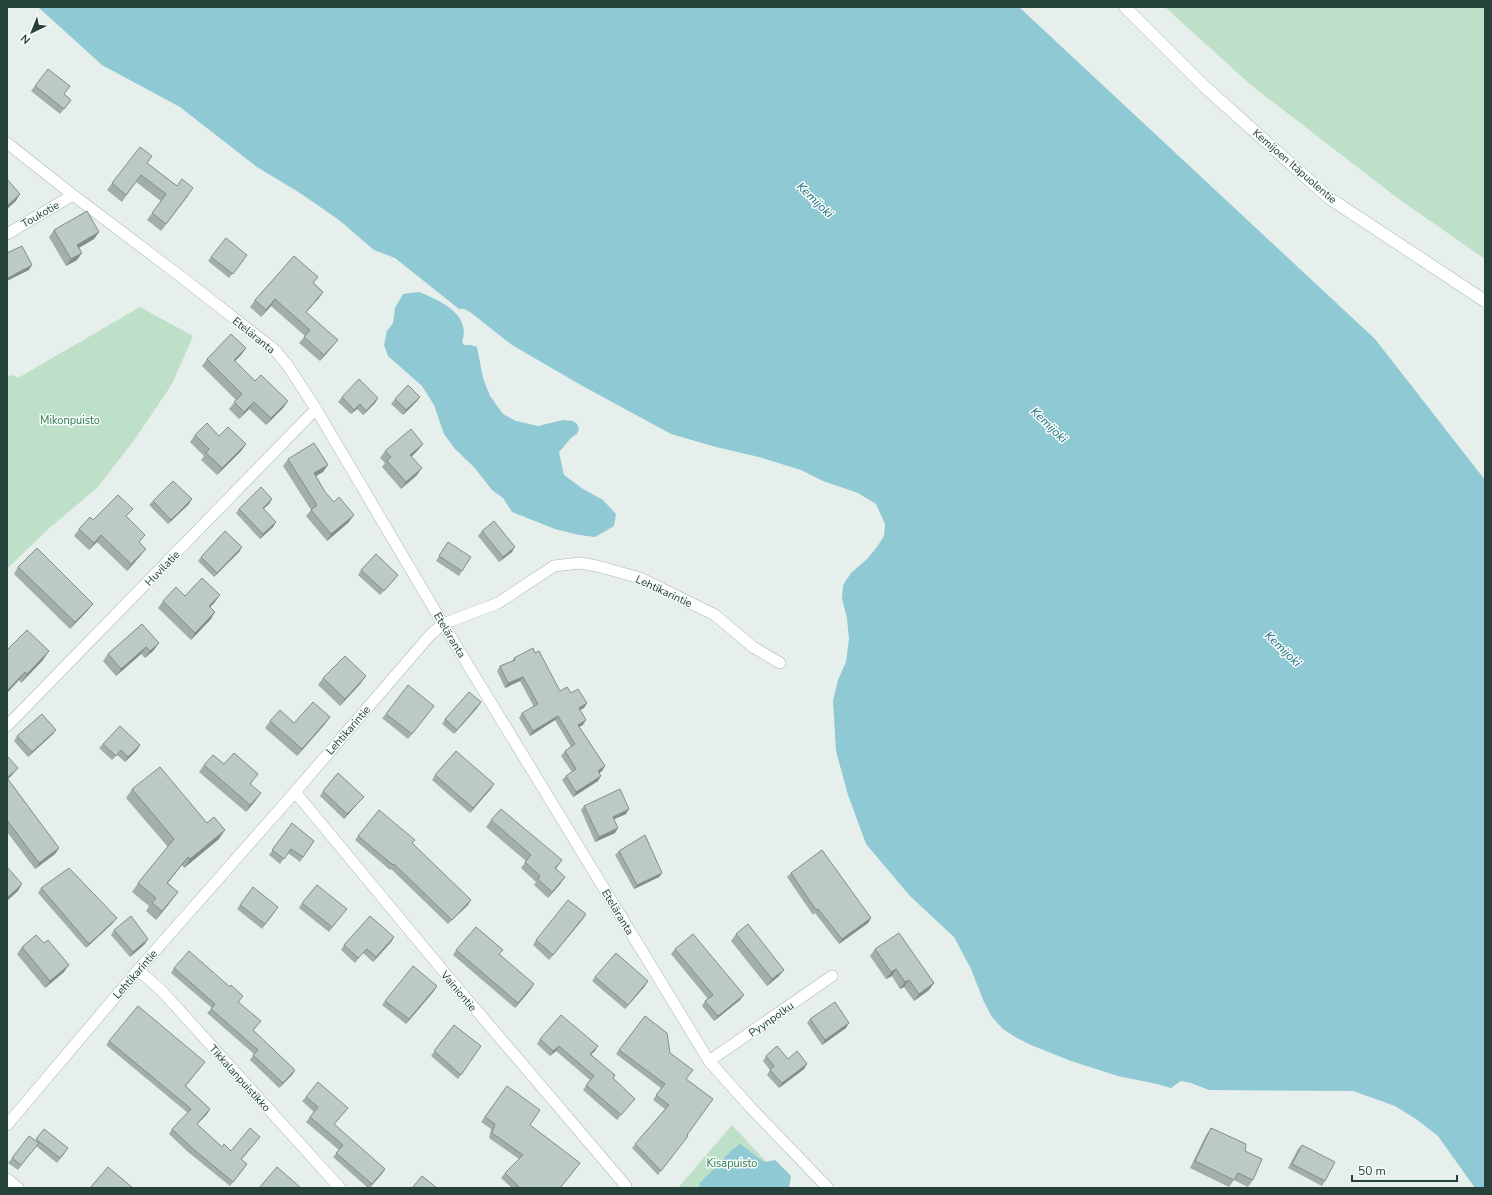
<svg xmlns="http://www.w3.org/2000/svg" width="1492" height="1195" viewBox="0 0 1492 1195" font-family="'Nunito Sans',sans-serif">
<rect width="100%" height="100%" fill="#e6efeb"/>
<g fill="#bfe0c8">
<polygon points="1165,7 1485,7 1485,259 1400,200 1252,86"/>
<polygon points="140,307 193,336 172,384 135,439 97,488 46,531 7,569 7,377 13,375 18,378"/>
<polygon points="732,1125 791,1188 678,1188"/>
</g>
<g fill="#8ec9d4">
<polygon points="38,7 1019,7 1375,339 1485,480 1485,1188 1475,1188 1438,1136 1416,1119 1395,1106 1353,1091 1209,1090 1191,1083 1181,1081 1171,1088 1157,1084 1118,1076 1071,1061 1031,1045 1015,1037 1003,1029 992,1017 984,1002 971,969 954,937 910,896 866,844 848,795 836,751 833,701 838,680 846,662 849,639 847,618 842,599 843,585 851,573 867,559 877,547 884,536 885,524 876,504 858,493 823,481 801,470 759,457 716,447 671,434 579,384 512,345 470,312 464,309 459,309 395,258 374,250 339,220 300,193 257,167 180,107 102,65"/>
<path d="M419 292C439 300 472 314 462 342L464 345H471L477 347 483 378 490 396 503 414 516 421 538 426 563 420 573 421 577 424 579 429 577 434 571 438 559 452 564 475 583 489 603 500 616 514 614 526 595 537 579 535 555 529 512 512 503 498 492 490 474 467 455 449 444 434 434 405 422 386 388 356 384 345 387 331 393 323 395 308 403 294Z"/>
<polygon points="740,1144 764,1162 775,1160 791,1176 789,1188 699,1188 700,1183 732,1150"/>
</g>
<g fill="none" stroke-linecap="round" stroke-linejoin="round">
<defs>
<g id="street">
<polyline points="7,143 73,195 184,279 275,350 288,366 316,409 443,624 709,1061 751,1108 828,1188"/>
<polyline points="7,234 73,195"/>
<polyline points="7,726 316,409"/>
<polyline points="295,792 449,978 626,1186"/>
<polyline points="138,970 161,990 340,1188"/>
<polyline points="709,1061 832,976"/>
<polyline points="7,1125 138,970 295,792 431,634 443,624 498,603 554,566 580,563 597,566 640,578 715,615 753,647 780,663"/>
<polyline points="7,1179 18,1188"/>
</g>
<polyline id="secondary" points="1125,7 1205,87 1329,198 1485,301"/>
</defs>
<use href="#street" stroke="#a8b8b2" stroke-width="12"/>
<use href="#secondary" stroke="#a4bbb3" stroke-width="13"/>
<use href="#street" stroke="#fff" stroke-width="11"/>
<use href="#secondary" stroke="#fff" stroke-width="12"/>
</g>
<g fill="#a1aea9">
<polygon points="35,86 64,94 71,100 60,114 31,91"/>
<polygon points="147,163 189,195 161,231 147,220 161,201 136,182 122,202 107,190 112,183"/>
<polygon points="54,230 99,232 94,239 79,248 77,260 66,266 49,237"/>
<polygon points="211,257 244,260 229,278 208,261"/>
<polygon points="314,283 323,292 319,298 306,312 333,346 320,361 299,343 305,336 271,306 261,317 250,307 255,300"/>
<polygon points="246,348 241,355 235,361 255,381 288,401 283,408 266,425 249,409 239,419 229,409 236,400 202,366 207,359"/>
<polygon points="342,397 378,398 375,403 363,415 357,409 351,414 338,402"/>
<polygon points="420,397 417,401 403,415 391,404 395,399"/>
<polygon points="195,435 246,444 241,451 217,475 201,460 204,456 190,442"/>
<polygon points="423,444 418,450 412,456 417,475 401,489 382,467 385,463 380,458 385,451"/>
<polygon points="288,459 323,472 316,476 325,492 349,522 327,541 306,516 311,510 283,466"/>
<polygon points="272,499 269,504 263,509 276,522 273,527 260,539 236,513 239,509"/>
<polygon points="153,501 189,504 168,524 149,505"/>
<polygon points="127,517 140,542 141,555 127,571 97,542 89,550 74,536 79,529 93,520"/>
<polygon points="482,531 512,552 499,562 478,536"/>
<polygon points="448,542 462,571 459,576 436,561"/>
<polygon points="242,547 239,552 214,577 198,561 201,557"/>
<polygon points="18,567 88,610 70,629 14,574"/>
<polygon points="361,570 395,579 380,595 358,575"/>
<polygon points="185,596 215,602 210,607 211,619 191,640 158,608 163,601"/>
<polygon points="142,624 154,650 145,658 141,654 116,676 103,661 108,654"/>
<polygon points="7,650 43,660 21,683 19,680 7,693"/>
<polygon points="514,658 560,691 571,693 587,703 584,708 580,710 583,725 579,727 605,766 602,771 599,773 598,781 573,797 562,780 566,776 572,772 561,756 565,751 571,747 555,720 530,736 519,718 522,713 534,707 520,681 505,688 497,671 500,666 512,661"/>
<polygon points="323,678 361,683 340,706 318,685"/>
<polygon points="478,707 454,734 442,724 445,719"/>
<polygon points="431,710 408,739 382,718 386,714"/>
<polygon points="330,717 325,724 297,756 265,728 270,721 294,723"/>
<polygon points="53,734 28,757 14,741 17,736"/>
<polygon points="103,744 140,745 137,750 125,762 117,755 112,760 99,748"/>
<polygon points="7,756 13,774 8,779 59,848 55,854 35,869 7,832"/>
<polygon points="224,764 253,781 251,784 256,800 246,812 199,772 204,765"/>
<polygon points="435,775 494,784 470,813 432,780"/>
<polygon points="132,789 219,839 184,868 182,865 168,883 178,892 172,900 156,920 146,911 149,906 132,892 138,883 168,847 126,798"/>
<polygon points="323,791 364,797 360,801 344,819 320,796"/>
<polygon points="584,806 626,814 614,819 615,833 595,842 581,810"/>
<polygon points="491,820 562,860 556,869 561,883 548,898 534,885 536,882 521,868 526,861 486,827"/>
<polygon points="292,823 314,841 300,862 288,853 280,864 269,855"/>
<polygon points="358,836 412,843 468,905 448,924 391,869 390,870 355,840"/>
<polygon points="619,851 662,873 659,877 634,889 615,855"/>
<polygon points="791,873 871,918 868,923 839,944 815,913 813,915 787,877"/>
<polygon points="41,888 113,923 86,948 38,893"/>
<polygon points="302,903 343,914 329,932 299,908"/>
<polygon points="240,905 275,912 262,929 237,909"/>
<polygon points="583,919 549,960 533,945 536,940"/>
<polygon points="114,930 145,944 130,957 111,935"/>
<polygon points="736,934 779,976 767,986 731,941"/>
<polygon points="394,937 391,942 373,962 363,953 355,963 341,950 344,945"/>
<polygon points="22,947 64,972 45,988 17,954"/>
<polygon points="675,949 740,1000 714,1021 702,1006 705,1001 708,999 671,954"/>
<polygon points="875,949 934,983 929,990 914,1001 904,987 900,989 892,976 886,979 870,956"/>
<polygon points="456,950 500,955 531,989 515,1008 453,955"/>
<polygon points="174,968 239,1002 257,1026 253,1031 295,1070 292,1075 279,1088 250,1060 254,1054 207,1013 212,1008 171,973"/>
<polygon points="595,977 645,986 625,1009 592,981"/>
<polygon points="434,991 406,1024 382,1005 385,1001"/>
<polygon points="645,1016 686,1079 713,1099 658,1175 632,1148 665,1109 653,1100 661,1088 616,1054"/>
<polygon points="810,1019 846,1028 822,1045 807,1023"/>
<polygon points="454,1025 481,1046 458,1079 431,1056"/>
<polygon points="540,1039 598,1046 591,1054 613,1078 631,1103 617,1120 583,1090 590,1080 556,1051 550,1056 537,1044"/>
<polygon points="109,1041 205,1062 186,1086 210,1109 207,1114 197,1124 222,1147 231,1151 257,1141 242,1159 244,1169 230,1186 188,1152 169,1134 172,1129 188,1113 106,1045"/>
<polygon points="766,1056 788,1059 807,1064 804,1069 779,1088 767,1075 770,1070 763,1061"/>
<polygon points="507,1086 530,1125 580,1163 560,1188 512,1188 501,1178 505,1173 519,1159 489,1138 491,1129 481,1122"/>
<polygon points="306,1097 348,1108 334,1125 385,1169 370,1188 368,1188 333,1157 339,1150 306,1122 314,1112 302,1101"/>
<polygon points="1211,1128 1245,1151 1253,1180 1248,1187 1234,1180 1229,1187 1190,1168 1206,1135"/>
<polygon points="44,1129 65,1153 57,1163 36,1146 18,1170 8,1163 12,1158 36,1141"/>
<polygon points="1302,1145 1325,1181 1322,1186 1288,1168 1298,1149"/>
</g>
<g fill="#838d89">
<polygon points="20,194 16,201 7,209 7,206"/>
<polygon points="99,232 94,239 72,252 77,245"/>
<polygon points="82,253 77,260 66,266 71,259"/>
<polygon points="32,265 29,270 7,281 7,279 8,278"/>
<polygon points="323,292 319,298 301,318 306,312"/>
<polygon points="275,299 271,306 261,317 266,310"/>
<polygon points="338,340 333,346 320,361 324,355"/>
<polygon points="246,348 241,355 229,367 234,360"/>
<polygon points="420,397 417,401 403,415 406,410"/>
<polygon points="378,398 375,403 363,415 366,411"/>
<polygon points="288,401 283,408 266,425 271,418"/>
<polygon points="254,402 249,409 239,419 244,412"/>
<polygon points="360,404 357,409 351,414 354,410"/>
<polygon points="246,444 241,451 217,475 222,468"/>
<polygon points="423,444 418,450 406,462 410,455"/>
<polygon points="328,465 323,472 309,480 314,473"/>
<polygon points="422,468 417,475 401,489 406,482"/>
<polygon points="192,499 189,504 168,524 171,520"/>
<polygon points="272,499 269,504 259,513 263,508"/>
<polygon points="354,515 349,522 327,541 331,534"/>
<polygon points="276,522 273,527 260,539 263,534"/>
<polygon points="101,535 97,542 89,550 94,543"/>
<polygon points="242,547 239,552 214,577 217,573"/>
<polygon points="515,547 512,552 499,562 503,557"/>
<polygon points="146,549 141,555 127,571 131,564"/>
<polygon points="220,595 215,602 204,613 209,606"/>
<polygon points="93,604 88,610 70,629 75,622"/>
<polygon points="215,612 211,619 191,640 195,633"/>
<polygon points="159,643 154,650 145,658 150,651"/>
<polygon points="146,647 141,654 116,676 121,669"/>
<polygon points="49,651 43,660 21,683 27,674"/>
<polygon points="25,672 19,680 7,693 7,691"/>
<polygon points="366,676 361,683 340,706 345,699"/>
<polygon points="523,677 520,681 505,688 508,683"/>
<polygon points="481,702 478,707 454,734 457,730"/>
<polygon points="587,703 584,708 575,712 579,708"/>
<polygon points="558,716 555,720 530,736 533,731"/>
<polygon points="330,717 325,724 297,756 302,749"/>
<polygon points="586,720 583,725 575,729 578,725"/>
<polygon points="56,730 53,734 28,757 32,752"/>
<polygon points="140,745 137,750 125,762 128,757"/>
<polygon points="605,766 602,771 595,775 598,771"/>
<polygon points="18,768 13,774 7,780 7,778"/>
<polygon points="601,776 598,781 573,797 576,792"/>
<polygon points="494,784 491,789 470,813 473,808"/>
<polygon points="261,793 256,800 246,812 250,805"/>
<polygon points="364,797 360,801 344,819 347,814"/>
<polygon points="629,809 626,814 610,821 613,817"/>
<polygon points="618,828 615,833 595,842 599,837"/>
<polygon points="225,830 219,839 184,868 190,859"/>
<polygon points="59,848 55,854 35,869 39,863"/>
<polygon points="188,857 182,865 161,891 167,883"/>
<polygon points="662,873 659,877 634,889 637,885"/>
<polygon points="565,877 561,883 548,898 552,892"/>
<polygon points="22,884 18,891 7,901 7,898"/>
<polygon points="178,892 172,900 156,920 162,911"/>
<polygon points="471,900 468,905 448,924 452,920"/>
<polygon points="586,914 583,919 549,960 553,955"/>
<polygon points="117,918 113,923 86,948 89,944"/>
<polygon points="871,918 868,923 839,944 842,939"/>
<polygon points="394,937 391,942 373,962 376,957"/>
<polygon points="148,939 145,944 130,957 133,952"/>
<polygon points="69,965 64,972 45,988 50,981"/>
<polygon points="896,969 892,976 886,979 891,972"/>
<polygon points="784,970 779,976 767,986 772,979"/>
<polygon points="909,980 904,987 900,989 905,982"/>
<polygon points="648,981 645,986 625,1009 628,1005"/>
<polygon points="934,983 929,990 914,1001 919,994"/>
<polygon points="534,984 531,989 515,1008 518,1003"/>
<polygon points="437,986 434,991 406,1024 409,1019"/>
<polygon points="744,995 740,1000 714,1021 718,1016"/>
<polygon points="849,1023 846,1028 822,1045 825,1040"/>
<polygon points="559,1046 556,1051 550,1056 553,1051"/>
<polygon points="598,1046 595,1051 587,1058 590,1054"/>
<polygon points="807,1064 804,1069 779,1088 782,1083"/>
<polygon points="295,1070 292,1075 279,1088 283,1083"/>
<polygon points="210,1109 207,1114 193,1129 197,1124"/>
<polygon points="385,1169 382,1174 369,1188 372,1184"/>
</g>
<g fill="#bbcac4" stroke="#838d89">
<polygon points="48,69 70,86 64,94 71,100 64,109 35,86"/>
<polygon points="140,147 152,156 147,163 177,186 182,179 193,188 166,224 152,213 166,194 141,175 126,195 112,183"/>
<polygon points="7,179 20,194 7,206"/>
<polygon points="87,211 99,232 77,245 82,253 71,259 54,230"/>
<polygon points="226,238 247,255 233,274 211,257"/>
<polygon points="22,246 32,265 8,278 7,276 7,253"/>
<polygon points="294,256 318,277 313,283 323,292 306,312 338,340 324,355 304,337 310,330 275,299 266,310 255,300"/>
<polygon points="231,334 246,348 234,360 255,381 261,375 288,401 271,418 254,402 244,412 234,402 242,394 207,359"/>
<polygon points="359,379 378,398 366,411 360,404 354,410 342,397"/>
<polygon points="408,385 420,397 406,410 395,399"/>
<polygon points="207,423 219,436 228,427 246,444 222,468 206,453 209,449 195,435"/>
<polygon points="411,429 423,444 410,455 422,468 406,482 387,461 391,457 385,451"/>
<polygon points="314,443 328,465 314,473 325,492 334,502 339,497 354,515 331,534 311,510 317,505 288,459"/>
<polygon points="173,481 192,499 171,520 153,501"/>
<polygon points="261,487 272,499 263,508 276,522 263,534 239,509"/>
<polygon points="118,495 133,509 126,516 145,535 139,542 146,549 131,564 101,535 94,543 79,529 90,517 93,520"/>
<polygon points="494,521 515,547 503,557 482,531"/>
<polygon points="225,531 242,547 217,573 201,557"/>
<polygon points="448,542 471,557 462,571 439,556"/>
<polygon points="37,548 93,604 75,622 18,567"/>
<polygon points="376,554 398,575 384,591 361,570"/>
<polygon points="202,578 220,595 209,606 215,612 195,633 163,601 176,587 185,596"/>
<polygon points="142,624 159,643 150,651 146,647 121,669 108,654"/>
<polygon points="27,630 49,651 27,674 25,672 7,691 7,650"/>
<polygon points="533,648 535,653 539,651 560,691 567,687 571,693 578,689 587,703 579,708 586,720 578,725 605,766 598,771 601,776 576,792 566,776 576,769 565,751 575,744 558,716 533,731 522,713 538,704 523,677 508,683 500,666 515,660 514,658"/>
<polygon points="345,656 366,676 345,699 323,678"/>
<polygon points="408,685 434,706 412,734 386,714"/>
<polygon points="469,692 481,702 457,730 445,719"/>
<polygon points="313,702 330,717 302,749 270,721 280,710 294,723"/>
<polygon points="42,714 56,730 32,752 17,736"/>
<polygon points="120,726 140,745 128,757 121,750 116,756 103,744"/>
<polygon points="456,751 494,784 473,808 435,775"/>
<polygon points="234,753 258,774 250,784 261,793 250,805 204,765 213,755 224,764"/>
<polygon points="7,756 18,768 7,778 59,848 39,863 7,820"/>
<polygon points="160,767 207,823 214,817 225,830 190,859 188,857 167,883 178,892 162,911 152,903 156,898 138,883 174,839 132,789"/>
<polygon points="338,773 364,797 347,814 323,791"/>
<polygon points="620,789 629,809 613,817 618,828 599,837 584,806"/>
<polygon points="501,809 562,860 555,868 565,877 552,892 538,879 540,876 525,862 531,855 491,820"/>
<polygon points="379,810 415,840 412,843 471,900 452,920 394,864 393,865 358,836"/>
<polygon points="292,823 314,841 303,857 291,849 284,859 272,850"/>
<polygon points="645,835 662,873 637,885 619,851"/>
<polygon points="822,850 871,918 842,939 818,909 816,910 791,873"/>
<polygon points="7,867 22,884 7,898"/>
<polygon points="69,868 117,918 89,944 41,888"/>
<polygon points="317,885 347,909 332,927 302,903"/>
<polygon points="253,887 278,907 265,924 240,905"/>
<polygon points="568,900 586,914 553,955 536,940"/>
<polygon points="131,916 148,939 133,952 114,930"/>
<polygon points="370,916 394,937 376,957 367,949 358,958 344,945"/>
<polygon points="748,924 784,970 772,979 736,934"/>
<polygon points="476,927 503,950 499,954 534,984 518,1003 456,950"/>
<polygon points="899,933 934,983 919,994 909,980 905,982 896,969 891,972 875,949"/>
<polygon points="693,934 744,995 718,1016 705,1001 713,995 675,949"/>
<polygon points="36,935 44,943 48,940 69,965 50,981 22,947"/>
<polygon points="189,951 230,987 231,985 243,996 238,1002 261,1021 253,1030 295,1070 283,1083 253,1055 258,1050 211,1009 215,1004 174,968"/>
<polygon points="616,953 648,981 628,1005 595,977"/>
<polygon points="413,966 437,986 409,1019 385,1001"/>
<polygon points="835,1002 849,1023 825,1040 810,1019"/>
<polygon points="138,1006 205,1062 185,1086 210,1109 197,1124 222,1147 224,1144 231,1151 250,1128 260,1137 241,1159 247,1164 233,1182 192,1148 172,1129 191,1109 109,1041"/>
<polygon points="561,1015 598,1046 590,1054 615,1075 613,1078 635,1099 621,1115 586,1085 594,1076 559,1046 553,1051 540,1039"/>
<polygon points="645,1016 667,1033 670,1053 693,1070 686,1079 713,1099 687,1135 688,1136 661,1171 635,1144 669,1105 656,1095 665,1084 619,1050"/>
<polygon points="454,1025 481,1046 461,1075 434,1051"/>
<polygon points="777,1046 788,1059 797,1051 807,1064 782,1083 770,1070 774,1066 766,1056"/>
<polygon points="318,1082 348,1108 334,1124 385,1169 372,1184 336,1153 343,1145 310,1117 318,1107 306,1097"/>
<polygon points="507,1086 540,1110 530,1125 580,1163 560,1188 520,1188 505,1173 523,1155 492,1133 495,1124 485,1117"/>
<polygon points="1211,1128 1246,1144 1245,1151 1262,1159 1253,1180 1238,1173 1234,1180 1195,1161"/>
<polygon points="44,1129 68,1148 60,1158 36,1139"/>
<polygon points="29,1136 39,1143 21,1165 12,1158"/>
<polygon points="1302,1145 1335,1162 1325,1181 1292,1164"/>
<polygon points="108,1167 133,1188 90,1188"/>
<polygon points="277,1167 301,1188 259,1188"/>
<polygon points="422,1176 437,1188 412,1188"/>
</g>
<g text-anchor="middle" stroke-width="3" stroke-linejoin="round" paint-order="stroke">
<g font-size="11" fill="#24423a" stroke="#f7fbf9">
<text transform="translate(1295 166) rotate(41)" y="4">Kemijoen Itäpuolentie</text>
<text transform="translate(40 214) rotate(-30)" y="4">Toukotie</text>
<text transform="translate(254 335) rotate(39)" y="4">Eteläranta</text>
<text transform="translate(162 568) rotate(-46)" y="4">Huvilatie</text>
<text transform="translate(664 591) rotate(25)" y="4">Lehtikarintie</text>
<text transform="translate(450 635) rotate(59)" y="4">Eteläranta</text>
<text transform="translate(348 730) rotate(-49)" y="4">Lehtikarintie</text>
<text transform="translate(618 912) rotate(59)" y="4">Eteläranta</text>
<text transform="translate(135 974) rotate(-49)" y="4">Lehtikarintie</text>
<text transform="translate(459 991) rotate(50)" y="4">Vainiontie</text>
<text transform="translate(771 1019) rotate(-35)" y="4">Pyynpolku</text>
<text transform="translate(240 1078) rotate(48)" y="4">Tikkalanpuistikko</text>
</g>
<g font-size="11" fill="#2d7a4b" stroke="#f7fbf9">
<text x="70" y="424">Mikonpuisto</text>
<text x="732" y="1167">Kisapuisto</text>
</g>
<g font-size="12" font-style="italic" fill="#1c6f80" stroke="#f7fbf9">
<text transform="translate(815 200) rotate(44)" y="4">Kemijoki</text>
<text transform="translate(1049 425) rotate(44)" y="4">Kemijoki</text>
<text transform="translate(1283 649) rotate(44)" y="4">Kemijoki</text>
</g>
</g>
<rect width="1492" height="1195" fill="none" stroke="#24423a" stroke-width="16"/>
<g transform="translate(32 32) rotate(223)" stroke="#f7fbf9" stroke-width="3" paint-order="stroke">
<path d="M0-3L7 15L0 10L-7 15Z" fill="#24423a"/>
<text y="-6" font-size="11" font-weight="bold" text-anchor="middle" fill="#24423a">N</text>
</g>
<path d="M1352 1175v6h105v-6" fill="none" stroke="#24423a" stroke-width="2"/>
<text x="1358" y="1175" font-size="12" fill="#24423a" stroke="#f7fbf9" stroke-width="3" paint-order="stroke">50 m</text>
</svg>
